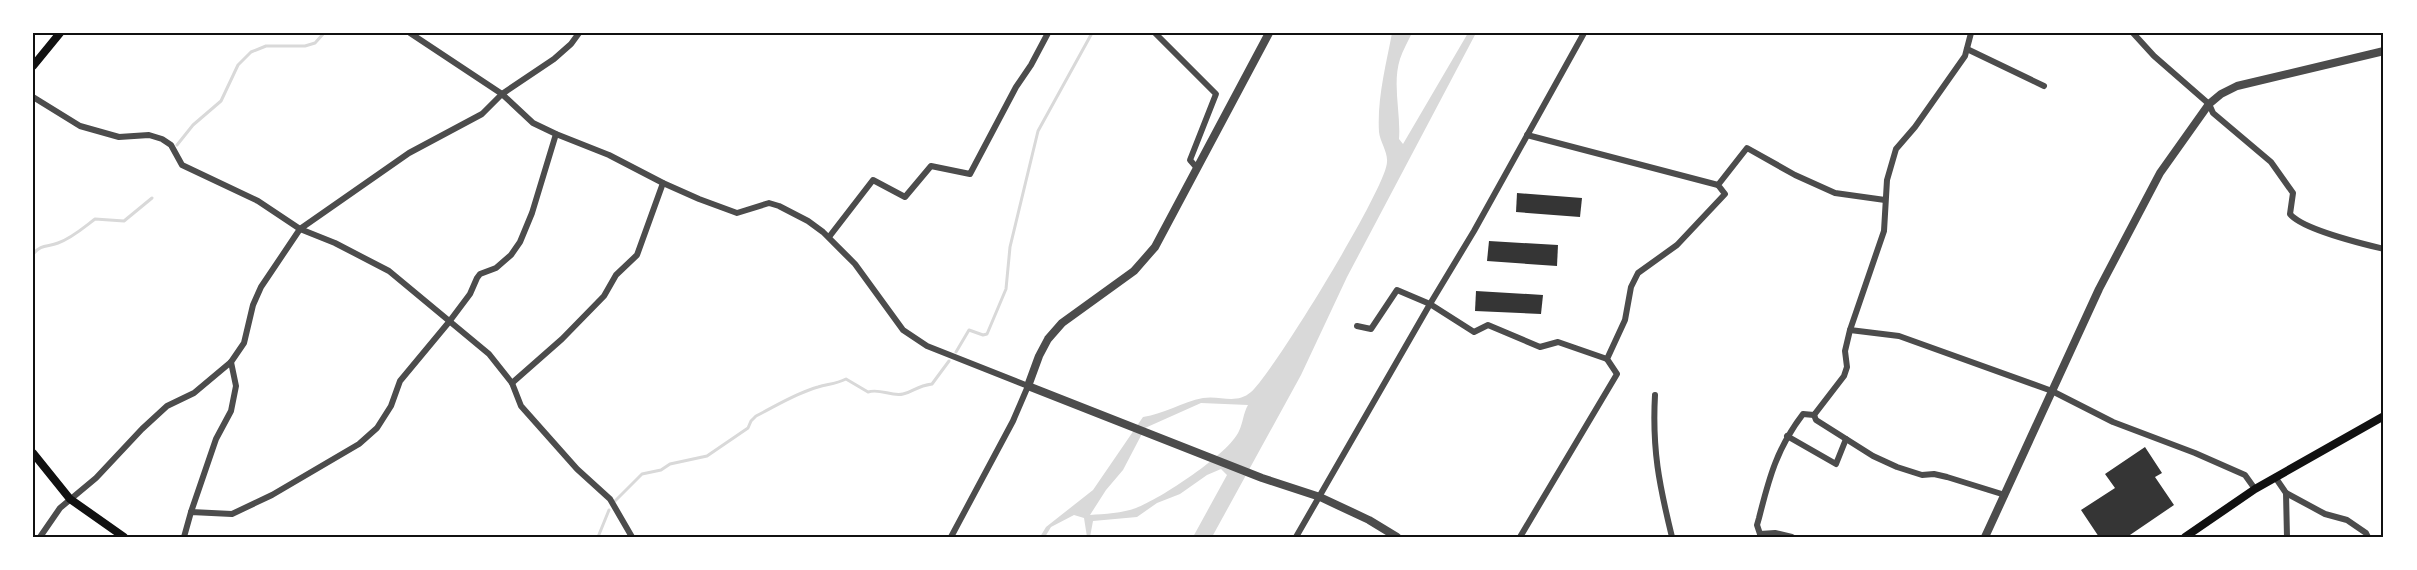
<svg xmlns="http://www.w3.org/2000/svg" width="2417" height="570" viewBox="0 0 2417 570" font-family="'Fira Sans Condensed',sans-serif">
<rect width="100%" height="100%" fill="#fff"/>
<path fill="#d9d9d9" fill-rule="evenodd" d="M1392 33H1412C1408 41 1403 50 1400 59 1392 84 1401 113 1399 139L1403 144 1468 33H1476L1347 277 1301 375 1212 537H1193L1227 475 1221 469 1207 475 1180 494 1157 503 1137 517 1093 521 1090 537H1087L1084 518 1074 515 1051 527 1045 537H1040L1046 527 1093 490 1143 417C1164 414 1182 402 1203 398 1220 395 1236 405 1251 392 1273 373 1387 187 1387 162 1388 152 1380 142 1379 132 1377 99 1386 65 1392 33ZM1201 403 1248 405C1243 414 1243 423 1239 431 1229 454 1160 499 1136 508 1123 513 1104 514 1090 515L1106 490 1123 470 1145 428Z"/>
<g fill="none" stroke-linecap="round" stroke-linejoin="round">
<g stroke="#d9d9d9" stroke-width="3">
<polyline points="177,145 193,125 221,101 238,65 251,52 266,46 305,46 315,43 324,33"/>
<path d="M33 254C41 244 48 247 58 243 72 238 83 228 95 219L124 221 152 198"/>
<polyline points="956,352 969,330 983,335 987,334 1006,289 1010,247 1038,131 1092,33"/>
<path d="M615 501 642 474 661 470 670 464 707 456 748 428 751 421 756 416C776 406 796 393 818 387 828 384 836 384 846 379L868 392C880 388 892 397 903 394 915 391 916 386 932 384L949 361"/>
<polyline points="598,537 609,510"/>
</g>
</g>
<g fill="#353535">
<polygon points="1517,193 1582,198 1580,217 1516,212"/>
<polygon points="1489,241 1558,245 1557,266 1487,261"/>
<polygon points="1476,291 1543,295 1541,314 1475,311"/>
<polygon points="2145,447 2162,473 2155,477 2174,505 2127,537 2099,537 2081,510 2115,488 2105,474"/>
</g>
<g fill="none" stroke-linecap="round" stroke-linejoin="round">
<g stroke="#4c4c4c" stroke-width="6">
<polyline points="410,33 502,94 533,123 556,134 609,155 663,183 699,199 737,213 769,203 779,206 808,221 823,232 855,264 903,330 927,346 1028,386 1013,421 951,537"/>
<polyline points="1155,33 1216,94 1190,160 1197,168"/>
<path d="M2133 33 2154 56 2209 104 2213 113 2271 162 2293 193 2290 214C2303 230 2363 244 2384 249"/>
<polyline points="1967,49 2044,86"/>
<polyline points="33,97 80,126 119,137 149,135 162,139 171,145 182,165 258,201 300,229 335,243 389,271 489,354 512,383 521,406 577,469 610,499 632,537"/>
<polyline points="1527,135 1718,185"/>
<polyline points="829,237 873,180 905,197 931,166 970,174 1016,87 1031,65 1048,33"/>
<polyline points="1357,326 1371,329 1397,290 1430,304 1474,332 1488,325 1540,347 1558,342 1607,359"/>
<polyline points="1850,330 1899,336 2052,391 2113,422 2195,453 2245,475 2255,489"/>
<polyline points="512,383 562,339 604,296 616,275 637,255 663,183"/>
<path d="M1655 395C1652 449 1659 484 1672 537"/>
<polyline points="1814,415 1816,420 1873,456 1897,467 1922,475 1934,474 1947,477 2005,495"/>
<polyline points="1787,436 1836,464 1846,439"/>
<polyline points="2275,477 2286,493 2325,514 2347,520 2366,533 2368,537"/>
<polyline points="2286,493 2287,537"/>
<polyline points="191,512 216,439 231,411 236,386 231,362"/>
<polyline points="1760,534 1775,533 1792,537"/>
<polyline points="40,537 60,508 96,478 142,429 167,406 194,393 231,362 244,343 253,305 261,287 300,229 409,153 482,114 502,94 554,59 571,44 579,33"/>
<polyline points="184,537 191,512 232,514 272,495 359,444 377,428 391,406 400,381 449,322 470,294 477,278 480,274 496,268 511,255 520,242 532,213 556,134"/>
<polyline points="1296,537 1430,304 1474,231 1584,33"/>
<polyline points="1520,537 1617,374 1607,359 1625,320 1631,287 1638,273 1677,245 1725,194 1718,185 1747,148 1795,175 1835,193 1885,200"/>
<path d="M1761 537 1757 525 1759 518C1769 478 1777 448 1803 414L1814 415 1844 376 1847 367 1845 351 1850 330 1884 231 1887 180 1896 149 1915 127 1965 56 1971 33"/>
</g>
<g stroke="#4c4c4c" stroke-width="8">
<polyline points="1269,33 1155,247 1134,271 1062,323 1048,339 1039,356 1028,386 1262,478 1320,497 1369,520 1397,537"/>
<polyline points="1985,537 2099,289 2160,173 2209,104 2221,94 2237,86 2384,51"/>
</g>
<g stroke="#111" stroke-width="8">
<polyline points="33,66 60,33"/>
<polyline points="33,453 70,499 124,537"/>
<polyline points="2185,537 2255,489 2384,416"/>
</g>
</g>
<rect width="2417" height="570" fill="none" stroke="#ffffff" stroke-width="69"/>
<rect x="34" y="34" width="2348" height="502" fill="none" stroke="#111" stroke-width="2"/>
</svg>
